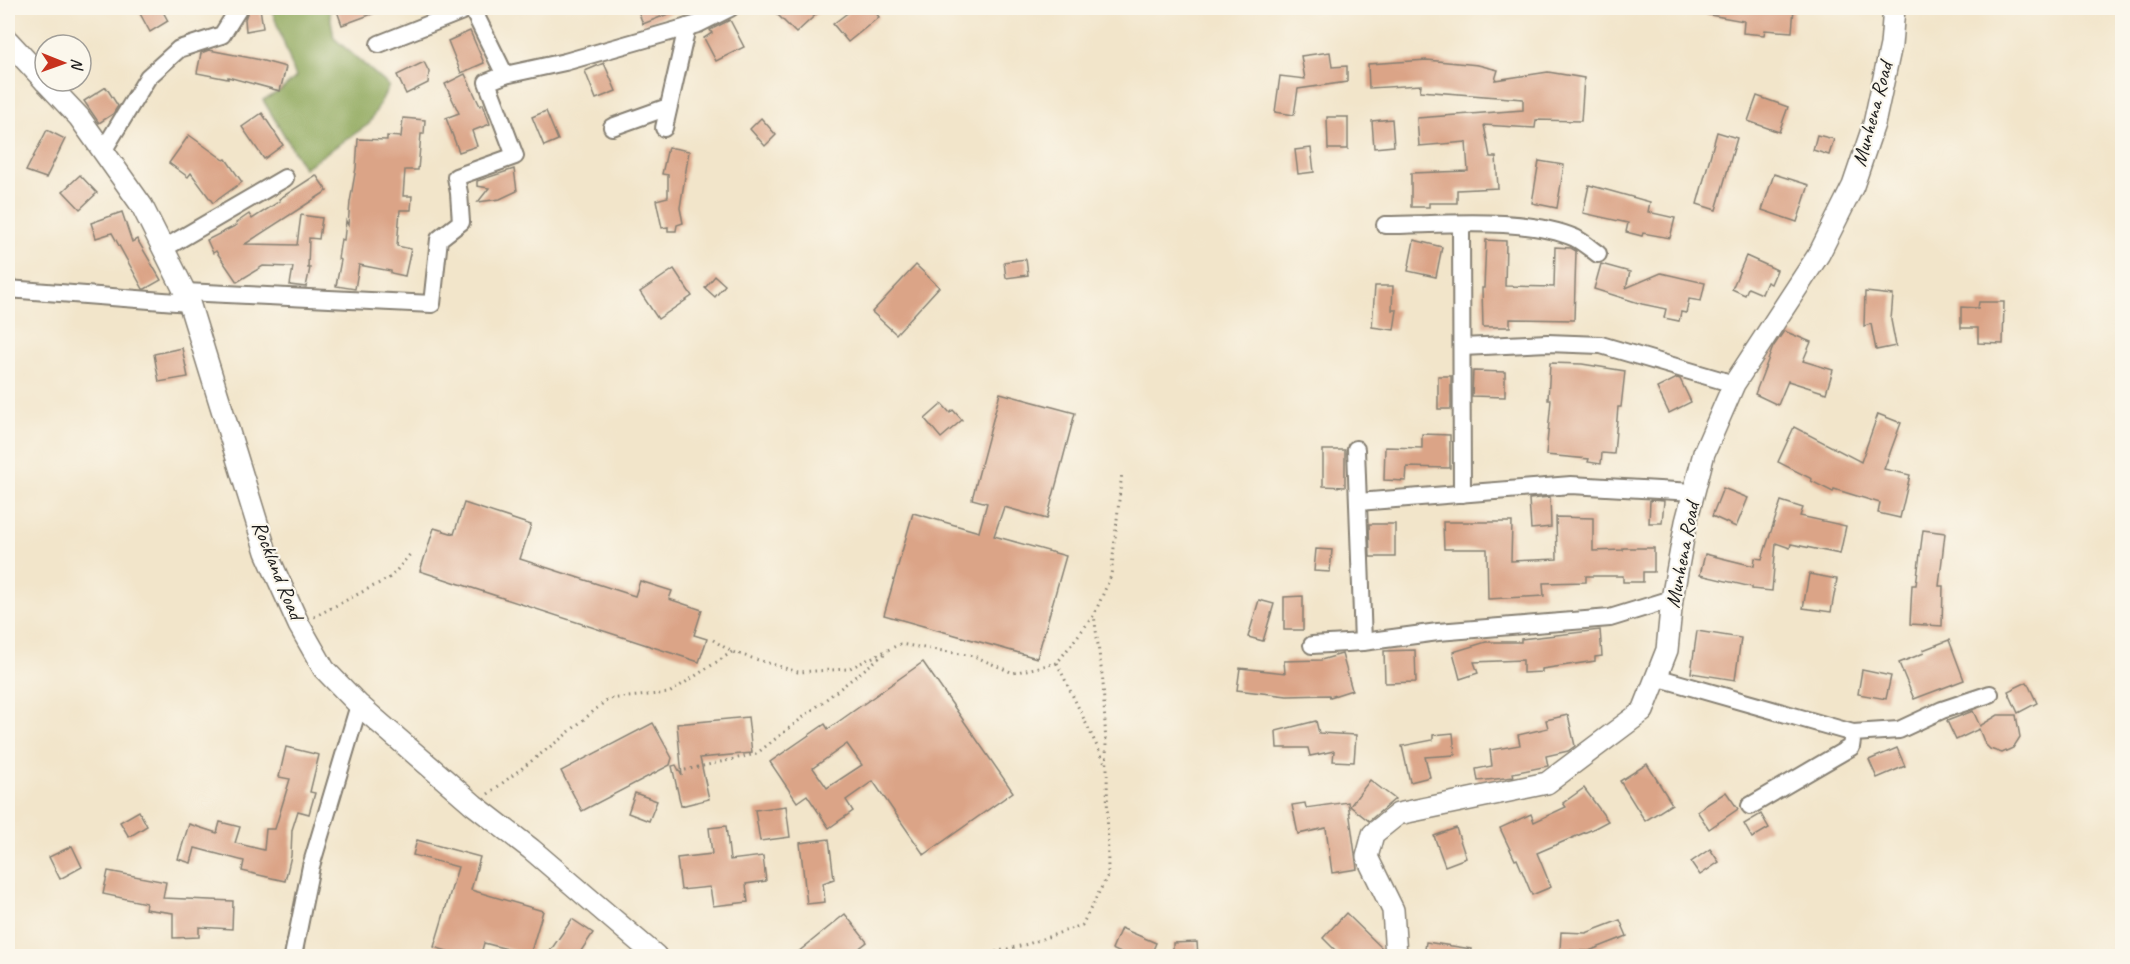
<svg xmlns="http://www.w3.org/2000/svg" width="2130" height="964" viewBox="0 0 2130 964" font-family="Caveat,sans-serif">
<rect width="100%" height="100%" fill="#fbf7ec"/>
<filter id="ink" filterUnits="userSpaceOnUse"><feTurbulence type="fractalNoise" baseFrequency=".0167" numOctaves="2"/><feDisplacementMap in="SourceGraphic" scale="12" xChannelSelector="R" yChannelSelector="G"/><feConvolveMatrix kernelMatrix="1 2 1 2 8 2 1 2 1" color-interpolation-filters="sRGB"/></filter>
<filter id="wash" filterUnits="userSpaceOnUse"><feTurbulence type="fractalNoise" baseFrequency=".008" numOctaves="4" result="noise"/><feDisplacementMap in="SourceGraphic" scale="24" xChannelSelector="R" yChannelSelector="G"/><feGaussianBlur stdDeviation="1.35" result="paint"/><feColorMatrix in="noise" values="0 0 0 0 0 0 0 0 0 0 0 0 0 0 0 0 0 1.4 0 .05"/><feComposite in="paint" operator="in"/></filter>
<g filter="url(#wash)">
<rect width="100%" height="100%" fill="#f2e5ca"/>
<polygon fill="#8ca658" stroke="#54613a" stroke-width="1.5" points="271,8 329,8 334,38 389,86 369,124 304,168 263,100 280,91 296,77"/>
<g id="blocks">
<g fill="#dba487" fill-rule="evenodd">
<polygon points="137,8 161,8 168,21 150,32"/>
<polygon points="249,8 260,8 263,28 246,31 245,19"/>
<polygon points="336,8 385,8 386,9 342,25"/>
<polygon points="637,8 683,8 643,24"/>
<polygon points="784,8 823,8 796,33 777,14"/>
<polygon points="854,8 872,8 879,17 848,42 833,24"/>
<polygon points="1705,8 1794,8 1792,32 1765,30 1764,35 1743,33 1744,21 1705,14"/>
<polygon points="730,20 744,47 716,61 704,38 712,33 710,30"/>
<polygon points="470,31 484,63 461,73 448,41"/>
<polygon points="209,50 256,59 286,67 280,91 228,77 228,79 197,73 201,53"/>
<polygon points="1330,52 1332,67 1347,66 1347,82 1298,89 1294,115 1275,112 1280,76 1305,79 1301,56"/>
<polygon points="1427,60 1478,65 1498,70 1495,80 1548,72 1584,78 1581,121 1536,120 1535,128 1484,125 1490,157 1496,157 1498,188 1457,190 1457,203 1429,203 1429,207 1411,207 1411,173 1468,171 1466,142 1419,146 1417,118 1523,110 1523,99 1420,91 1421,85 1369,88 1368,64"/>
<polygon points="424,62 429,72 428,83 406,94 397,75"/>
<polygon points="604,63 616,91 596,99 585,71"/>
<polygon points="465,74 480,106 483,104 490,124 472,131 477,146 459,152 446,118 459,113 445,84"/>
<polygon points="106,87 118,106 113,114 99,123 84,101"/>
<polygon points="1757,96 1788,107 1779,132 1748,121"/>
<polygon points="546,111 558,140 544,146 532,117"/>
<polygon points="262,113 283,145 264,159 242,127"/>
<polygon points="1327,117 1348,117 1348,149 1328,149"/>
<polygon points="403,118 425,120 424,134 421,134 418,170 405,170 403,196 412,196 411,210 400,210 397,246 411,249 405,276 391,273 391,271 359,265 355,289 336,286 341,260 338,259 341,239 344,240 346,221 348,225 350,202 356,168 358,139 387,140 387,136 401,137"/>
<polygon points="761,118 776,135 765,146 750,129"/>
<polygon points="1392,119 1394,146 1374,148 1372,121"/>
<polygon points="47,130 65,139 46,178 26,171"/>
<polygon points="1717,132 1737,138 1716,210 1697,204"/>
<polygon points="189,135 224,160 226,159 242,182 213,203 191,173 188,177 169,163"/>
<polygon points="1817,135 1834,139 1829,155 1813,150"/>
<polygon points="668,147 689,151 680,208 683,223 677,225 676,231 668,231 668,227 662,228 656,200 668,197 668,175 662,174"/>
<polygon points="1311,148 1314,172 1298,174 1295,150"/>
<polygon points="1539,161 1564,165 1557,208 1532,203"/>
<polygon points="514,169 517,191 500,199 478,202 489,188 477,186 477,181"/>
<polygon points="1774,174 1809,185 1797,222 1762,210"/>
<polygon points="80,175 97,193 80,209 63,191"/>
<polygon points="316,175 327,191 245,244 297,245 301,215 322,218 319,239 309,238 308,268 310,268 306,287 290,285 293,267 263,266 237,282 216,251 213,253 207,240 237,225 236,223 249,214 252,219 280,201 279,199"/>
<polygon points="1589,185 1650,202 1648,212 1675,218 1670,238 1643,233 1642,236 1626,232 1628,223 1583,213"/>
<polygon points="122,212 132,242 137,239 161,280 145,289 143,289 112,233 96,238 91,223"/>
<polygon points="1414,240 1442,247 1436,277 1408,271"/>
<polygon points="1486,240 1506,241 1505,286 1554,287 1555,247 1571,248 1576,251 1574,320 1510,319 1510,327 1483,327 1482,288 1484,288"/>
<polygon points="1746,256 1777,270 1771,284 1767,282 1762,294 1748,288 1745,295 1732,289"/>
<polygon points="1026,259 1028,275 1006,278 1004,262"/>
<polygon points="1601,264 1630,272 1626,288 1661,273 1705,283 1701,301 1689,299 1686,313 1681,312 1679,321 1664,318 1666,309 1642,304 1594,289"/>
<polygon points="916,265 939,287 896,334 872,312"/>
<polygon points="674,269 692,296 658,319 640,292"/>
<polygon points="715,276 725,285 715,297 705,288"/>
<polygon points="1375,286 1393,286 1392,310 1397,310 1394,330 1372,327"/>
<polygon points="1865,292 1893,295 1891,320 1896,346 1876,350 1871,324 1864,326"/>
<polygon points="1979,302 2004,302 2003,344 1978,343 1978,328 1961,328 1961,307 1978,308"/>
<polygon points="1784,331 1811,342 1803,361 1833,370 1826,393 1788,381 1778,405 1755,394 1773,347"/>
<polygon points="182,348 188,377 159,382 154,354"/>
<polygon points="1550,363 1582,364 1625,371 1621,407 1618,407 1614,454 1602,453 1601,464 1588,462 1589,459 1546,455 1551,400 1548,400"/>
<polygon points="1473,371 1505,372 1505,397 1472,396"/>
<rect x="1438" y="376" width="13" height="33"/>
<polygon points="1677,378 1680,379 1691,402 1669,413 1657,388"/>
<polygon points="1000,393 1075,413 1047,519 1004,507 994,536 1066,556 1037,658 884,615 913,513 979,532 987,503 972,499"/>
<polygon points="942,404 950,413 953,410 962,420 941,438 925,419"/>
<polygon points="1878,414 1901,423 1884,469 1910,475 1900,518 1878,513 1880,503 1834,489 1833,492 1811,481 1812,479 1778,462 1794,427 1861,462"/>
<polygon points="1422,434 1450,435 1450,468 1407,467 1406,481 1384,480 1385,447 1422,448"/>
<polygon points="1323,450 1345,450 1345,487 1323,486"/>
<polygon points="1723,488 1748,498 1736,527 1712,516"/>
<polygon points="1550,497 1551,527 1531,529 1529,499"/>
<polygon points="1650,500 1664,501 1662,523 1649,523"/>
<polygon points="1781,501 1803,508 1800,516 1846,526 1840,554 1791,544 1790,548 1776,543 1772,591 1752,589 1752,587 1700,575 1705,554 1754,566 1755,558 1762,559"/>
<polygon points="464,503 531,525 520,559 635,596 640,581 672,591 669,599 702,610 694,635 707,639 699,662 420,571 434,528 454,534"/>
<polygon points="1556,517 1593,518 1593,551 1623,550 1623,548 1654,548 1654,572 1643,572 1643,582 1623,582 1623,576 1586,576 1586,582 1543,583 1544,596 1488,599 1487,549 1444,549 1443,522 1512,522 1511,561 1557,559"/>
<polygon points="1369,524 1395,524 1395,557 1370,557"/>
<polygon points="1923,530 1945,533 1939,586 1943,586 1942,626 1910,624 1912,585 1916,585"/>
<polygon points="1316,549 1332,550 1330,572 1314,571"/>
<polygon points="1809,574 1837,579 1831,612 1803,608"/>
<polygon points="1303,596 1303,630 1284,630 1284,597"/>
<polygon points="1259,600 1274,604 1263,641 1248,637"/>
<polygon points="1600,630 1602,656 1595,657 1595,661 1542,669 1542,672 1523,673 1523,660 1474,662 1478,673 1460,679 1453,652 1486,642 1521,642 1521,639"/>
<polygon points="1697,631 1741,638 1735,680 1691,673"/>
<polygon points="1949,640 1964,680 1914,699 1899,663 1924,653 1923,650"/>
<polygon points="1415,650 1416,682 1385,683 1384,651"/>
<polygon points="1342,654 1352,690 1330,697 1329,695 1287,696 1237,690 1240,668 1285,673 1284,661 1321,660"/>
<path d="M923 662 1013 792 924 855 873 781 846 800 853 811 829 828 807 795 797 802 770 762 825 724 828 729ZM847 744 862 765 827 788 813 768Z"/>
<polygon points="1862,670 1891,676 1886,699 1858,694"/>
<polygon points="2027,682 2037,703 2018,713 2008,691"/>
<polygon points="1973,711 1980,726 1998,715 2016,715 2020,737 2013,748 2002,753 1990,749 1985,744 1979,729 1956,740 1947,721"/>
<polygon points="1568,715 1575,746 1568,751 1546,756 1548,766 1513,773 1514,777 1478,781 1476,769 1492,766 1490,750 1520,745 1518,735 1548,728 1546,720"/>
<polygon points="748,717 752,753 700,758 709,799 681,806 672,766 676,765 682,776 677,724"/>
<polygon points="1316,721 1319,733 1356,735 1354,762 1333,761 1334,751 1310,756 1308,748 1277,748 1276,731"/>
<polygon points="653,723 672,758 670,765 582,811 561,771"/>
<polygon points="1453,733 1455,755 1425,757 1430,777 1410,782 1402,746 1433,740 1433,735"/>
<polygon points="286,747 319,755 310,792 315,793 309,814 298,811 292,830 291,856 285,881 242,871 244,861 195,848 191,863 178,859 189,824 217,833 220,822 240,827 235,843 264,850 266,829 275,829 290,779 279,777"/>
<polygon points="1897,748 1905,766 1877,778 1869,760"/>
<polygon points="1647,764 1672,804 1645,821 1620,781"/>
<polygon points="1370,780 1395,799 1369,821 1350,806"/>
<polygon points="1584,788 1608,821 1593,829 1537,853 1551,887 1532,895 1517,859 1515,860 1500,828 1531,814 1534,822 1566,807 1563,803"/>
<polygon points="1726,792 1738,809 1709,829 1697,811"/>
<polygon points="635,793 657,801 649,821 628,813"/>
<polygon points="1348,802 1357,869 1332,873 1326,828 1298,834 1292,805 1305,803 1306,808"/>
<polygon points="786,806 790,837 760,841 755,810"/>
<polygon points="139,811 147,826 129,837 120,822"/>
<polygon points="1761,814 1769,828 1752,838 1744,824"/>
<polygon points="726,826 730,860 763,856 766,881 746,884 748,902 713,906 710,887 681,890 677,858 712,854 709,828"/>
<polygon points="1456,828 1466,858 1445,866 1434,836"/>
<polygon points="829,839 834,879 823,883 825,902 807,904 800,843"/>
<polygon points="417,840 480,857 471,890 543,911 530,955 484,943 480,957 466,957 434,947 458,867 413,855"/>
<polygon points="72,846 82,867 60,879 49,857"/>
<polygon points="1710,849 1719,862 1700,875 1691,862"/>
<polygon points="108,871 166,882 163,898 233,901 232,929 199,927 199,937 173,938 173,913 145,909 146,903 103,894"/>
<polygon points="1346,913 1382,948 1375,957 1342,957 1323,938"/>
<polygon points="845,914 867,942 848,957 792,957"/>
<polygon points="572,919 593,933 577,957 546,957"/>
<polygon points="1620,920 1627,936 1589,951 1560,950 1561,932 1586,933"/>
<polygon points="1121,928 1156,943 1150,957 1129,957 1112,949"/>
<polygon points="1197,942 1198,957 1173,957 1173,943"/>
<polygon points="1426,942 1471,949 1470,957 1424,957"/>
</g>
</g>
</g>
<g filter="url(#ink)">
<use href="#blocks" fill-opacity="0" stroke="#878073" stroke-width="1.5"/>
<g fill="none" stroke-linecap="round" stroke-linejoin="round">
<defs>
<g id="minor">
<polyline points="472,8 505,75 565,62 698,24 730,8"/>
<polyline points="379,44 470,8"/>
<polyline points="612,127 668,107"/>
<polyline points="664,128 687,27"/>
<polyline points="103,151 148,77 179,49 222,35 239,8"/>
<path d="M1385 225C1440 225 1525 216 1575 238 1583 242 1591 249 1598 254"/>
<polyline points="1461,225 1462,494"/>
<polyline points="163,249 285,178"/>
<polyline points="8,289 189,303"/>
<polyline points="185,292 432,304 439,239 461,222 459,193 456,177 515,156 487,82 505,75"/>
<polyline points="1462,347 1547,343 1601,345 1734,384"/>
<polyline points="1356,449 1363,642"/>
<polyline points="1358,502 1571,485 1694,492"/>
<polyline points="1312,645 1363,642 1438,632 1610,618 1672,599"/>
<polyline points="1656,677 1853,733"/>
<polyline points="1750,806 1851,747 1853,733 1899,730 1942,710 1990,694"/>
<polyline points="293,956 311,866 359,705"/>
</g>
<g id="tertiary">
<polyline points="8,41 45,81"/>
<polyline points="45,81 79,117 142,206 187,296 266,552 299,625 324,669 359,705 474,805 531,849 656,956"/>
<polyline points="1396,956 1393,910 1367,857 1373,834 1398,814 1547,783 1643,711 1667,650 1672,599 1686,522 1704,453 1734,384 1819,254 1853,186 1874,124 1891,45 1894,8"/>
</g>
</defs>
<use href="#minor" stroke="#878073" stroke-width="20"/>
<use href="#tertiary" stroke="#878073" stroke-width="24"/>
<g stroke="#878073" stroke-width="3" stroke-dasharray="1.5 4.5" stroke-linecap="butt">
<polyline points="314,617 391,577 412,552"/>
<polyline points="713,640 732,652 798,672 848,669 900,644 974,656 1013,673 1057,663 1094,615 1111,576 1122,472"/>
<polyline points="1057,663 1106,765"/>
<polyline points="685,770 756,754 888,651"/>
<polyline points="488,794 563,737 608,699 669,693 732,652"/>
<polyline points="443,956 443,955"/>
<polyline points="978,956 1028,944 1082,925 1108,875 1107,768 1103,682 1094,615"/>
</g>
<use href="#minor" stroke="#fff" stroke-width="16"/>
<use href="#tertiary" stroke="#fff" stroke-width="21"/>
</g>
</g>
<g text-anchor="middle" stroke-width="4.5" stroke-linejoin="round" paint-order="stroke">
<g font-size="21" fill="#1c1c1c" stroke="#fbf7ec">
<text transform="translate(1872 114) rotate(-75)" y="7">Munhena Road</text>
<text transform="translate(1682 555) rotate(-79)" y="7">Munhena Road</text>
<text transform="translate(278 570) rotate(68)" y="7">Rockland Road</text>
</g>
</g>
<rect width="2130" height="964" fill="none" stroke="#fbf7ec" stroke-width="30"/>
<g transform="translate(63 63) rotate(91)"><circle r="28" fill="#fbf7ec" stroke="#a29f99" stroke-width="1.5"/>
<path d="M0-4.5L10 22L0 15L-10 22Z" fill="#c8321e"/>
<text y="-9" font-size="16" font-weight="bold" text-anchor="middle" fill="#1c1c1c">N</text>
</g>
</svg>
